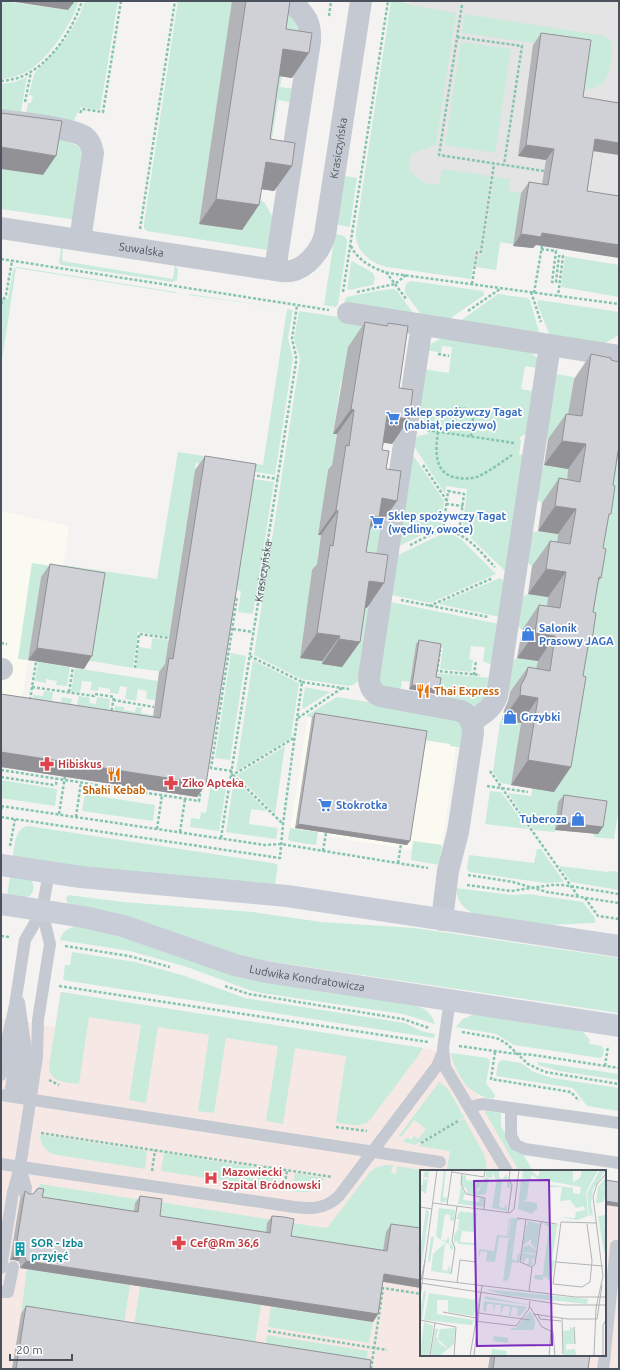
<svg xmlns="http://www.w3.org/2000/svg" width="620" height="1370" viewBox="0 0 620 1370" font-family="Ubuntu,sans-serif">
<rect width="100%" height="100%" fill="#f4f3f2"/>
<g fill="#fbfaf0">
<polygon points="1,511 69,526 63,568 32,563 18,659 28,660 20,711 1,709"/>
<polygon points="308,717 457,740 442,845 414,841 412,850 290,830"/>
</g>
<polygon fill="#e5e4e4" points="410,1 619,1 619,258 534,245 533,248 513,246 513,244 500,242 496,270 371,251"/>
<polygon fill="#f6e9e5" points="60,992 454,1053 519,1171 421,1171 421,1355 605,1355 605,1185 619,1187 619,1369 1,1369 1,1018 55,1027"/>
<g fill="#c8ebdb">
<path d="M1 1 68 10 70 1H79C71 25 50 57 28 71 19 76 10 78 1 79Z"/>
<polygon points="85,1 118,1 100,110 81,107 71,125 25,118 28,103 31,103 33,96 29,95 34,74 65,40 79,17"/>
<polygon points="178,1 256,1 291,10 304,39 231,11 199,223 241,230 258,198 265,203 273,218 267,250 147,231 144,228 144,223"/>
<path d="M391 1H400V2L409 3V5L456 13 436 145 411 154 409 170 424 183 439 185 442 169 490 176 480 249 475 250 471 279 387 267C370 263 354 250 356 231Z"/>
<path d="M465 14 605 36C608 38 610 40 611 43 613 53 610 76 603 83 597 88 589 89 582 90L533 43 462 33Z"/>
<polygon points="461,42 511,49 495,153 445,145"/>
<polygon points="266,74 282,76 280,87 297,89 295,103 278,100 270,152 252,164"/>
<polygon points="27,77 20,117 1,114 1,84 14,82"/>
<polygon points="50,133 82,148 77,220 1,209 1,169 43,175"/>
<polygon points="346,176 357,178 350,226 349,227 336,224 344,177"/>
<polygon points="494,177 510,179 508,191 521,193 513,244 500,242 496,270 477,267 479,255 483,255"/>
<polygon points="335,234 344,236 347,240 347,244 338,304 336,307 324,305"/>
<polygon points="61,248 63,248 62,261 173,279 175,264 178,270 177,280 172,282 61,265 59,262"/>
<polygon points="565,256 619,265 619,297 561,287"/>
<polygon points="352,261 373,273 375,278 373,285 349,290 347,289 351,263"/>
<polygon points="17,267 176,292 176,293 16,268 1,367 1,298 8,299 13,270 15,268"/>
<path d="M411 281 483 291 484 294V295L442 324 426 321 405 293C404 288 406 282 411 281Z"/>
<polygon points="394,289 397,291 416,317 344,309 345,299 347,297 376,291"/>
<polygon points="189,294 293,310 288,338 293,358 275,475 196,463 169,637 138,632 133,668 85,660 41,577 28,660 18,659 32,563 63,568 63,565 157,579 178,452 263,465 287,309 189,295"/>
<polygon points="498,294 527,298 530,300 539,332 460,321"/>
<polygon points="539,300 619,312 619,335 600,346 550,336 537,303"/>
<polygon points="299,311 372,322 343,381 341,381 333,433 337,434 331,470 328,470 318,535 321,535 316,570 312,570 300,658 322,661 322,664 352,606 370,608 361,679 353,685 348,686 301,679 254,655 300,359 294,339"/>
<polygon points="442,338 529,351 537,358 539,364 537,368 525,366 521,389 532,391 527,433 519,438 521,441 519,455 525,454 505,571 470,537 462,531 467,489 446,486 445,494 412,443 418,436 428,434 429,428 423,425 418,420 422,369 449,373 452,347 442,346 441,353 427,350 432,343"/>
<polygon points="619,361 619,807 614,839 594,837 594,834 559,803 555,832 534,830 508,793 531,796"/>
<polygon points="555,374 574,377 564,441 547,439 542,433"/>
<polygon points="409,449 444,501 441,526 399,546"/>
<polygon points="543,465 568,469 562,506 542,503 533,496"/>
<polygon points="254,479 274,482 253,614 238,612 241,591 236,590"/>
<polygon points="364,523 383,526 378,578 354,540"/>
<polygon points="538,531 558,534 553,569 532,566 524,559 527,535"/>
<polygon points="440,535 453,535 462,540 496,574 430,603 387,594 398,555"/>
<polygon points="500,578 508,585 500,617 438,604"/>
<polygon points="528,594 548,597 543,633 522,630 515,622 518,598"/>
<polygon points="386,601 499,624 492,664 486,663 486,662 483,661 485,647 471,646 469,659 473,660 471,672 440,669 443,648 416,644 410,682 402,681 400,694 394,694 376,681"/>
<polygon points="152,638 169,640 164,672 136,668 139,647 151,649"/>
<polygon points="231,653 246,656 230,760 215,758"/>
<polygon points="517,658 538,661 532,696 507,691 509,662"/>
<polygon points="253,660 299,683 291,738 236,771"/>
<polygon points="38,662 70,667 67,686 56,685 57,681 46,679 46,683 35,681"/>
<polygon points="75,668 158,681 155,700 146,699 147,691 138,689 136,701 125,699 127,687 120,686 118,694 110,693 110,689 99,687 98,691 90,690 92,682 82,681 80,692 71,691"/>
<polygon points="434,673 491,678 493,681 479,707 435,700 438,683 433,682"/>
<polygon points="305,687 330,692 303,709 302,707"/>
<polygon points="44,691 53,692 52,701 61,702 62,697 72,699 71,704 77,705 79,696 90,698 89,703 96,704 97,697 110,699 107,725 30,713 33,695 43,696"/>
<polygon points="337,697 449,715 463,725 464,748 450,746 450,744 423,740 424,735 308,717 307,715"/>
<polygon points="115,706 124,707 124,710 135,712 136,707 142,708 141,713 153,715 150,732 112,726"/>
<polygon points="502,720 521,723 517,749 518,750 511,785 501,783 493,772 500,722"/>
<polygon points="285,746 275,814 237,775"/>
<polygon points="212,779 227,782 219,831 190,827 191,818 200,819 201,812 206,813"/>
<polygon points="234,779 267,811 251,809 249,824 278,828 276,839 226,832"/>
<polygon points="1,780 57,789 55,806 1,798"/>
<polygon points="490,791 501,792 528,829 485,824"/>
<polygon points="85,794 155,805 153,821 82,811"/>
<path d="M28 826 273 863 278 865 275 884 111 871 13 856C15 845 14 829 28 826Z"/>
<polygon points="290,828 318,832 316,845 290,841 288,839"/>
<polygon points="413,841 442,845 439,865 411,860"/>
<polygon points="537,849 541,849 564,882 545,883 469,872 467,869 469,855 534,863"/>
<polygon points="559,866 608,872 609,871 619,872 619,890 571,882"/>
<path d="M10 876 31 880C33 883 34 886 33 890 31 902 16 897 7 896Z"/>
<path d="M456 888 513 895 529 894 583 902 595 918V923L546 925 478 915C464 910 457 903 456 888Z"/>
<polygon points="68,895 123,902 252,912 321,922 414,928 619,958 619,1013 261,960 241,956 67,903 66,898"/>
<path d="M75 926H81L416 1006C425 1008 432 1014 435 1024L403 1014 261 993 249 990 187 967 130 951 60 940C62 932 67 929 75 926Z"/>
<polygon points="72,952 135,962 185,976 245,998 405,1023 421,1031 435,1034 434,1038 63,980 65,965 70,965"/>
<path d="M61 992 423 1048 418 1056 370 1120C361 1129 347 1124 336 1122L346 1056 295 1048 283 1124 266 1121 278 1046 226 1038 214 1113 198 1111 209 1035 158 1027 146 1103 129 1100 141 1025 89 1017 79 1084C66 1082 49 1083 49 1066Z"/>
<polygon points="472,1015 477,1015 581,1031 584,1033 590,1040 589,1044 602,1046 604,1050 603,1056 600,1058 514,1045 496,1034 456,1027 463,1019"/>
<path d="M451 1053 487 1058 490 1061 486 1083 495 1095 494 1098C487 1101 474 1092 468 1087 462 1082 452 1061 451 1053Z"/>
<polygon points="502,1060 521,1063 534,1072 552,1078 619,1088 619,1111 587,1106 573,1088 496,1076 498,1063"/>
<polygon points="538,1062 619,1074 619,1080 559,1071 538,1065"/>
<path d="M439 1082C451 1088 457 1106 464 1117L415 1145 403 1142 407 1137 411 1140 414 1136 418 1139 426 1129 414 1120 402 1136 398 1137Z"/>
<polygon points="486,1111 501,1113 501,1126 516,1152 523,1154 533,1171 519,1171 485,1112"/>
<polygon points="464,1118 485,1156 487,1171 447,1170 450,1151 418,1146"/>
<path d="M42 1135 147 1151 145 1169 52 1154C45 1150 41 1145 40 1136Z"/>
<polygon points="164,1153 278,1171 276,1189 161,1171"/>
<polygon points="384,1165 393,1165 391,1173 396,1174 397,1166 427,1171 421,1171 421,1237 382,1258 286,1243 285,1222 327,1228 370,1172 375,1168"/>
<path d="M295 1173 323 1178 324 1179C314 1194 309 1193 292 1191Z"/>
<polygon points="40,1184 142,1200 135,1203 133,1220 37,1205"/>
<polygon points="153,1201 273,1220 264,1240 154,1223"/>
<polygon points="27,1269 130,1285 123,1330 21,1314"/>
<polygon points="140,1286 261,1305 254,1350 133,1332"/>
<polygon points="271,1307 373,1322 369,1343 268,1327"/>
<polygon points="267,1335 368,1351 365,1368 265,1352"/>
</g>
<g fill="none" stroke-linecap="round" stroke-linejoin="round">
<g stroke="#84c5af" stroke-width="2.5" stroke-dasharray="3 2" stroke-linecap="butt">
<polyline points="462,5 439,155 544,171"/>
<polyline points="329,16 331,1"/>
<polyline points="457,37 522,46 504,165"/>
<path d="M1 81C9 80 17 79 25 75 52 62 73 29 82 1"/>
<polyline points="25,102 31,72"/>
<polyline points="80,113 82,109 103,112 121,1"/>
<polyline points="140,229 175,1"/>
<path d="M351 246C357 260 374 269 388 273L619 304"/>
<polyline points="541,249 556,251 552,282 556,282 559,256 563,256 558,296"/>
<polyline points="1,259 329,310"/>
<polyline points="386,272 407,300"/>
<polyline points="472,284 477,252 481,252 494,164"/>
<polyline points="343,292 388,1"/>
<polyline points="357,292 395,284 406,275"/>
<polyline points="531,292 541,322"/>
<polyline points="534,293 542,246"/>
<polyline points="1,304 6,295 12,261"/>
<polyline points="468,311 500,289"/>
<polyline points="438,354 449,356"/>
<polyline points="458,408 490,412"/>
<polyline points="427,430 514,443"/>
<path d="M438 432C435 451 434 476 459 478 466 479 474 479 481 475 491 470 502 462 512 455"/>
<polyline points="471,436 474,410"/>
<polyline points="423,465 447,501"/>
<polyline points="252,475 278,479"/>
<polyline points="446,504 463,506"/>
<polyline points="445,515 461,517"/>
<polyline points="443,531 448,491 464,494 459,533"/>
<path d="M410 545C419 541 429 534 439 532 463 527 480 552 495 567"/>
<polyline points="401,600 488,617"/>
<polyline points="429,606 493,578"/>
<polyline points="233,629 253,632"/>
<polyline points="1,643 7,644"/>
<polyline points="438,651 440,651 437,671 480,675"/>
<polyline points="135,668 139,634 169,638"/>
<polyline points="474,675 476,660"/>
<polyline points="302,682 349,689"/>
<polyline points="32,687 94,696 95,694 114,697 111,713"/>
<polyline points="69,692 73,667"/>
<polyline points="30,700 36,662"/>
<polyline points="113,700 154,707"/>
<polyline points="298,718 342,688"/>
<polyline points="1,770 199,801 201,788"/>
<polyline points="232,771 211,768 237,597 232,597"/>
<polyline points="490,771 578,896"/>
<polyline points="233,775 283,824"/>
<polyline points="231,776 294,738"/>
<polyline points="1,777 53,785 56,784 57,778"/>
<polyline points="487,786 528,792"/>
<polyline points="1,806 265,845 281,844 428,868"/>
<polyline points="1,810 2,806"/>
<polyline points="59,814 65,776"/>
<polyline points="1,817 280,858 283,824 302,682 250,656"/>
<polyline points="76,817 81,782"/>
<polyline points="157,829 162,795"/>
<polyline points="180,832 185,799"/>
<path id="s1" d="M221 838 296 362V356L292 339 297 305"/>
<polyline points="10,846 15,819"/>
<polyline points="323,851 326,833"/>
<polyline points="398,863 401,844"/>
<polyline points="468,875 513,882 547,892 619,903"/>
<polyline points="467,885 511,891 552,885 563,885 619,894"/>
<polyline points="585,898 598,916 619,919"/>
<polyline points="1,936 9,937"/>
<polyline points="65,946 129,956 170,967"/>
<polyline points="59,986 428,1042"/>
<polyline points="225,986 249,994 403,1019 429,1028"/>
<polyline points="462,1032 491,1037 499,1039 507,1044 528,1064 545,1072 619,1084"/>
<polyline points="459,1046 509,1053 533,1055 619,1068"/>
<polyline points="495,1052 491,1079 571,1092 579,1101"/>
<polyline points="605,1066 608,1046"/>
<polyline points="49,1080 59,1085"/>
<polyline points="336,1127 367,1131"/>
<polyline points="41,1133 332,1177"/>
<polyline points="421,1143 458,1121"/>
<polyline points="152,1171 155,1150"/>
<polyline points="284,1189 287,1170"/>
<polyline points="268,1331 387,1350"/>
<polyline points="371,1369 383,1288 421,1294"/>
</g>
<g stroke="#c5cad2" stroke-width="12">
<polyline points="450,1000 443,1048 445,1067 507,1171"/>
<polyline points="19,1002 27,1058 21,1098"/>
<polyline points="1,1075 5,1049 15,1005 25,940 42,911 49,872"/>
<polyline points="1,1095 440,1162"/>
<polyline points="10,1096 16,1054 13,1025"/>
<polyline points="469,1107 482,1104 619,1123"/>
<polyline points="511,1108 511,1136 516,1145 525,1149 619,1163"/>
<path d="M1 1164 281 1205C303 1208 322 1213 339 1196L437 1066 443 1052"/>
<polyline points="20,1167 26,1188 25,1194"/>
<polyline points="1,1268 13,1192 20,1167 37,1057 38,1020 50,944 42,911"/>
<polyline points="1,1292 8,1292 13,1267"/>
<polyline points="605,1351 616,1246"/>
<polyline points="603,1369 605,1355"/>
</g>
<g stroke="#c5cad2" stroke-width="22">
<path d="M1 120C20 123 71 127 85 137 90 141 92 146 93 153L80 240"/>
<path id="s2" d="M1 228 275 270C280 271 285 272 291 271 307 268 321 250 325 235L361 1"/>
<path d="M275 270 310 41C311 18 304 17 292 1"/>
<polyline points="348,313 619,356"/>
<path d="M422 325 369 677C369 686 372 692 380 696L461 711C470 715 473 723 473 733L458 832 448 871 442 920"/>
<polyline points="1,669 2,669"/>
<path d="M471 722C483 714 492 709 497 696L550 345"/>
</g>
<g stroke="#c8cdd8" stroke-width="22">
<polyline points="1,865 81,877 287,896 619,946"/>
<path id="s3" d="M1 904 84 917 123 926 235 965 266 972 619 1026"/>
</g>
</g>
<g fill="#b3b4b8">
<polygon points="232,1 290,1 286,29 292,78 279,76 270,139 292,166 274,191 261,189 259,205 242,230 199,224"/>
<polygon points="541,33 583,97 619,103 619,155 593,151 533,248 513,246 521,193 529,182 542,184 546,160 518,156 533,45"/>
<polygon points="365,322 386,326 388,323 399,388 409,419 392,444 384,442 382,450 386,469 397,501 379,526 373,525 370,530 366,552 367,608 365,608 360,642 342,667 322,664 322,661 300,658 312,570 317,564 321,535 318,535 328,470 332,465 337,434 333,434 348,347"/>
<polygon points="591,354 611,360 618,454 603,548 601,578 598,582 593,612 592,641 588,646 554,792 511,785 521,723 502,720 504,710 508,701 510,692 528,667 536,669 538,661 517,658 522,630 539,605 547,606 548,597 528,594 532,566 550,541 557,542 558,534 538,531 542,503 559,478 567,479 568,469 544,465 548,439 566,414 568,414 574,379"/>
<polygon points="205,456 206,784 197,797 1,767 1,694 153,717 159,672 165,664 195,470"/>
<polygon points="50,564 84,669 28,660 41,577"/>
<polygon points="419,640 436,677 436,694 409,689 416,644"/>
<polygon points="315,713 410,841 407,845 295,828 312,717"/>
<polygon points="564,795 603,827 598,834 555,830 558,802"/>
<polygon points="38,1188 42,1197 134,1211 135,1203 140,1196 160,1216 266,1232 267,1223 272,1216 291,1236 383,1250 386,1232 391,1224 421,1228 421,1288 383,1282 378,1314 373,1322 20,1268 20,1264 18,1261 14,1260 10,1260 20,1199 25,1191 29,1194 33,1194 34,1192"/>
<polygon points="26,1306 370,1369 12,1369 21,1314"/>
<polygon points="490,1355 590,1355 588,1369 488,1369"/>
</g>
<g fill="#929296">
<polygon points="8,1 75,1 68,10"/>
<polygon points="283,49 309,53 292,78 266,74"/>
<polygon points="595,139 619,143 619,155 587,150"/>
<polygon points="526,145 554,149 546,160 518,156"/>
<polygon points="1,147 56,156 43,175 1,169"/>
<polygon points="266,162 292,166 274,191 248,187"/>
<polygon points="216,199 259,205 242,230 199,224"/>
<polygon points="542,233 619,245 619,258 536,245 533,248 513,246 521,234"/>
<polygon points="351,409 354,410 337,434 333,434"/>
<polygon points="387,416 409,419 392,444 370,441"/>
<polygon points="562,441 586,444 568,469 544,465"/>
<polygon points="382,498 397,501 379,526 373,525 361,542 354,540"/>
<polygon points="555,506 576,509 558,534 538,531"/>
<polygon points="336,510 338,511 321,535 318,535"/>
<polygon points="546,569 566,572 548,597 528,594"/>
<polygon points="369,581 384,583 367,608 352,606"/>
<polygon points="317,633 340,636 322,661 300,658"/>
<polygon points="535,633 555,636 538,661 517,658"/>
<polygon points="339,639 360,642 342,667 322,664"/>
<polygon points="589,641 592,641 574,666"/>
<polygon points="37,648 92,656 84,669 28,660"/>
<polygon points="412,685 439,690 436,694 409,689"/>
<polygon points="520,695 538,698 521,723 502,720"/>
<polygon points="1,752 206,784 197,797 1,767"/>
<polygon points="528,760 571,767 554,792 511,785"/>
<polygon points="560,822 603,827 598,834 555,830"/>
<polygon points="298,824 410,841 407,845 295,828"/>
<polygon points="605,1201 619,1203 619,1207 605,1205"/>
<polygon points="19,1252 23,1254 18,1261 14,1260 10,1260 15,1253"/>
<polygon points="26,1261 378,1314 373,1322 20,1268"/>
<polygon points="384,1274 421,1280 421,1288 379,1281"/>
</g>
<g fill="#d0d1d6" stroke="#929296">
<polygon points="246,1 290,1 286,29 312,33 309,53 283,49 270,139 295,143 292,166 266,162 259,205 216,199"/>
<polygon points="541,33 591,40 583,97 619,103 619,143 595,139 587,191 619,196 619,245 542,233 541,237 521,234 529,182 548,185 554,149 526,145"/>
<polygon points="1,113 62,121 56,156 1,147"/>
<polygon points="365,322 387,326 388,323 408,326 399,388 413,390 409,419 387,416 382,450 389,451 386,469 401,471 397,501 382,498 379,517 372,516 366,552 388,555 384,583 369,581 360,642 339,639 340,636 317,633 330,545 333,546 338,511 336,510 346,445 349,446 354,410 351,409"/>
<polygon points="591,354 611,358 611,360 619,362 619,451 618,451 613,485 615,486 611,514 609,514 603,548 606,549 601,578 599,577 593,612 596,613 592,641 589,641 583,676 586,677 571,767 528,760 538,698 520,695 521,685 526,676 528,667 550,671 555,636 535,633 539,605 560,608 566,572 546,569 550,541 570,544 576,509 555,506 559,478 580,482 586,444 562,441 566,414 582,416"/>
<polygon points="205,456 256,464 206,784 1,752 1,694 160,718 169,658 173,659"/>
<polygon points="50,564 105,573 92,656 37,648"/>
<polygon points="419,640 441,644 436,677 441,678 439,690 412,685"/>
<polygon points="315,713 427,731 410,841 298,824"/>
<polygon points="564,795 607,801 603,827 560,822"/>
<polygon points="605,1180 619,1182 619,1203 605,1201"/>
<polygon points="38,1188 44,1189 42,1197 138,1212 140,1196 162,1199 160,1216 270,1233 272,1216 284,1217 294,1219 291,1236 387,1251 391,1224 421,1228 421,1280 384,1274 378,1314 26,1261 25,1257 23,1254 19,1252 15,1253 25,1191 29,1194 33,1194 36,1191"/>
<polygon points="26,1306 371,1360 370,1369 16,1369"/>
<polygon points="495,1355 590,1355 588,1369 493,1369"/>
</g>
<defs>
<symbol id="supermarket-bare" viewBox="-9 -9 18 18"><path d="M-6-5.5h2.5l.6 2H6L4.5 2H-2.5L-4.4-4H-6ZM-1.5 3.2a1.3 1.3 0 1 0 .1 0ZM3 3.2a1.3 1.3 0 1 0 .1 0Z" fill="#3f7fe0" stroke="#fff" stroke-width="2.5" paint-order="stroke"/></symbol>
<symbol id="shop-bare" viewBox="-9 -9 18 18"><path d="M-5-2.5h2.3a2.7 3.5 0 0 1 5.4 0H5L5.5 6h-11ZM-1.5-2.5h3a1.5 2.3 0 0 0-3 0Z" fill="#3f7fe0" stroke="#fff" stroke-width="2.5" paint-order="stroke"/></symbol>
<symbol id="restaurant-bare" viewBox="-9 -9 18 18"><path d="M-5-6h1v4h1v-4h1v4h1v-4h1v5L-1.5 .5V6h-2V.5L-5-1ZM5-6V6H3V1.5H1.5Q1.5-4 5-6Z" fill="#e8710a" stroke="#fff" stroke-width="2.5" paint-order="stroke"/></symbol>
<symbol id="pharmacy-bare" viewBox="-9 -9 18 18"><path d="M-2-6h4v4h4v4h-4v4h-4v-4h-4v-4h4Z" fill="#e0444e" stroke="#fff" stroke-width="2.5" paint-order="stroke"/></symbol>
<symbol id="hospital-bare" viewBox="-9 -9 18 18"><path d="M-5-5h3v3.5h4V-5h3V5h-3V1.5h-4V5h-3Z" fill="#e0444e" stroke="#fff" stroke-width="2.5" paint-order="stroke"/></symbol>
<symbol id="building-bare" viewBox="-9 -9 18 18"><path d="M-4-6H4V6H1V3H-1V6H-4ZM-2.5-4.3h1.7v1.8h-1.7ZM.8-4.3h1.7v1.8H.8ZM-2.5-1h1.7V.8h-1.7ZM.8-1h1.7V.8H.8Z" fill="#0f9aa8" stroke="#fff" stroke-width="2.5" paint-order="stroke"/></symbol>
</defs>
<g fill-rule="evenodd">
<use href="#supermarket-bare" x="383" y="408" width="20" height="20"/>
<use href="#supermarket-bare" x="367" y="512" width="20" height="20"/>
<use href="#shop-bare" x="518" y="624" width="20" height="20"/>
<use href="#restaurant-bare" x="413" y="681" width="20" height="20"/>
<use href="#shop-bare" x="500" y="707" width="20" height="20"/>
<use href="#pharmacy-bare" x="37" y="754" width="20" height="20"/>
<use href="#restaurant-bare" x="104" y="764" width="20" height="20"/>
<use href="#pharmacy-bare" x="161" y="773" width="20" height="20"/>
<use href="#supermarket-bare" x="315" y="795" width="20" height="20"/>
<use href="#shop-bare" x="568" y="809" width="20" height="20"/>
<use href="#hospital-bare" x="201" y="1168" width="20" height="20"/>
<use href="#pharmacy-bare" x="169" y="1233" width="20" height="20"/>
<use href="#building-bare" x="10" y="1239" width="20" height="20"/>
</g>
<g text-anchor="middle" stroke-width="3.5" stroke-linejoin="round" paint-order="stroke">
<g font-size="11" fill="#4c525d" stroke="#fff">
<text dy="4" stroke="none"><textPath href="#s2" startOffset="433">Krasiczyńska</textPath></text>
<text dy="4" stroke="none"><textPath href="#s2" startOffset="142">Suwalska</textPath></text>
<text dy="4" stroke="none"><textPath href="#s1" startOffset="270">Krasiczyńska</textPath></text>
<text dy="4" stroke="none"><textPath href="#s3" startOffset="316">Ludwika Kondratowicza</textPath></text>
</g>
<g font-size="11" font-weight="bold" fill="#366cbe" stroke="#fff" text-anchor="start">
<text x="404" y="416">Sklep spożywczy Tagat<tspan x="404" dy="13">(nabiał, pieczywo)</tspan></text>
<text x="388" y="520">Sklep spożywczy Tagat<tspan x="388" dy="13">(wędliny, owoce)</tspan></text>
<text x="539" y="632">Salonik<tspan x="539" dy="13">Prasowy JAGA</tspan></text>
<text x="521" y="721">Grzybki</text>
<text x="336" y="809">Stokrotka</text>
<text x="567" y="823" text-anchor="end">Tuberoza</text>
</g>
<g font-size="11" font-weight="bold" fill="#c56008" stroke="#fff" text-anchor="start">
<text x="434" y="695">Thai Express</text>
<text x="114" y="794" text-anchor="middle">Shahi Kebab</text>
</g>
<g font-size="11" font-weight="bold" fill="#be3a42" stroke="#fff" text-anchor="start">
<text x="58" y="768">Hibiskus</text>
<text x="182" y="787">Ziko Apteka</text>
<text x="222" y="1176">Mazowiecki<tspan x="222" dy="13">Szpital Bródnowski</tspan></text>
<text x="190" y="1247">Cef@Rm 36,6</text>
</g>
<g font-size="11" font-weight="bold" fill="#0d838f" stroke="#fff" text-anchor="start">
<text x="31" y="1247">SOR - Izba<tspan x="31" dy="13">przyjęć</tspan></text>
</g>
</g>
<g transform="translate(420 1170)">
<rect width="186" height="186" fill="#f4f3f2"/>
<path d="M24 0H26L23 27 27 28 26 32H20ZM66 0H79V8L83 9 86 4 88 10 75 9 73 3 72 8 66 7ZM103 0H111L118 7 120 0H153V12L160 8 162 0H178L166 22 168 46 157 50 140 47 155 48 156 42 165 40 164 36 156 38 150 30 140 31 142 17H130L131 15 153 18V23L160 24 161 17 118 9 112 5 110 10 102 8ZM180 0H186L173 19 171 35 173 45 169 46 167 23ZM7 1 9 2 6 24 0 20V15H3V9L7 10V7H3L4 3ZM46 5V10L62 12 64 7 61 16 54 21 58 20 57 25 47 24V19L41 15 42 6ZM186 7V19L179 17 186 20V24L183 32 176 33 178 17ZM65 8H69L66 24 57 25ZM77 9 88 11 90 12 91 18 87 17V11H82L79 37 84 38 86 33 87 41 72 38ZM101 10 109 12 107 28 104 31 117 33V39L112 44 98 39ZM41 16 45 24 43 30 59 32 60 27 64 28V37L38 34ZM19 38 35 40 34 51 30 50V45L25 44 21 70 26 71 29 66V73L33 76V80L30 79V74L25 73 22 100 27 101 29 95 31 104 11 101 13 84 26 72 22 71 16 66ZM6 39 9 42 1 100 0 82ZM40 41 45 42V46L46 42 55 43V47L57 43 76 46 57 43 54 62 42 61 40 72 57 73 55 75 39 74 36 71 34 74V65L38 59 43 60 38 58 39 49H36ZM186 45 185 52 186 82H184L178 46ZM78 46 90 48 88 68 79 67 75 92 66 91 67 82 61 81 58 90 59 79 74 81 77 65 87 66 89 48ZM91 48 100 49 97 52 92 89 97 91 98 83 100 84 99 93 92 92 89 109 86 110 89 112 83 111ZM107 51 120 54 116 79 111 74V69L103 76 104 64 107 68 105 64 106 55H109ZM122 53 140 55 137 56 132 90 135 91 130 111 126 107H123V110L114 109 115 105H123L124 95 129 57ZM11 67H14L10 92 8 91ZM109 75 116 80V84L102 82 103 77ZM102 83 116 85 115 90 112 88 113 95H108L109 88H106L105 92 101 91ZM64 119 168 129 167 134 84 125ZM4 120 6 122 2 150H0V140ZM9 123 56 130 54 146 28 142V130H17V144L54 150 52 155 4 150ZM65 126 105 134 109 135 64 129ZM64 131 107 137 100 146H97L98 138 92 137 91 146H89L90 137 84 136 80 145 81 135H75L74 144 73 134H67L66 142 63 141ZM110 141 115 150 114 160H91V158H96ZM4 152 13 156 10 184 0 186ZM150 157 153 158 154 174H146V180L155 179 156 185 144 186 143 161 150 160ZM35 158 34 174 28 179 18 169 20 159ZM15 159H19L16 166 20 174 28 179 19 186H11ZM74 166 88 168V173L73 171ZM72 179 87 181 86 186H71Z" fill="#c8ebdb"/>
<path fill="none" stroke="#b1b3b6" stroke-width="1" d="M32 2 64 7 65 0M42 3 41 14 46 24 65 28 64 40M13 33 90 43 94 39 99 0M27 35 32 0M0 37 12 39M88 43 92 15 89 9 90 0M97 48 137 54M106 49 100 92 112 97 109 121M167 54 172 91 170 112 162 117 133 114 141 52 177 53M136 92 183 96M112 97 115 94 121 52M31 104 35 78 32 71 37 36M0 108 155 127H186M1 110 5 90M0 113 144 135H186M37 113 40 90 56 92M0 128 17 0M110 137 122 157 133 162 135 186M23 142 56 148M59 143 110 150M113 144 148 149H177M118 144 120 149 141 151M142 148 143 184M177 149 182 115M0 150 36 157 34 186M55 151 96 156 109 139 110 131M154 157 155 174M10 186 15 153M50 186 62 116M54 186 61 122M129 186 131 160M174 186 176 138 183 106 173 27 177 14 186 4M183 186V155L186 150"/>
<path fill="#7b2cbf" fill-opacity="0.15" stroke="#7b2cbf" stroke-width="2" d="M129 10 132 175 57 176 54 11Z"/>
<rect width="186" height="186" fill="none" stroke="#4c525d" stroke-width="2"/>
</g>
<rect width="620" height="1370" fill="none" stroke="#4c525d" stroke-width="4"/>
<path d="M10 1354v6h62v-6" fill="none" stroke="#4c525d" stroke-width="2"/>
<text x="16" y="1354" font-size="12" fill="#4c525d" stroke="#ffffff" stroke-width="3" paint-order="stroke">20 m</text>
</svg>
